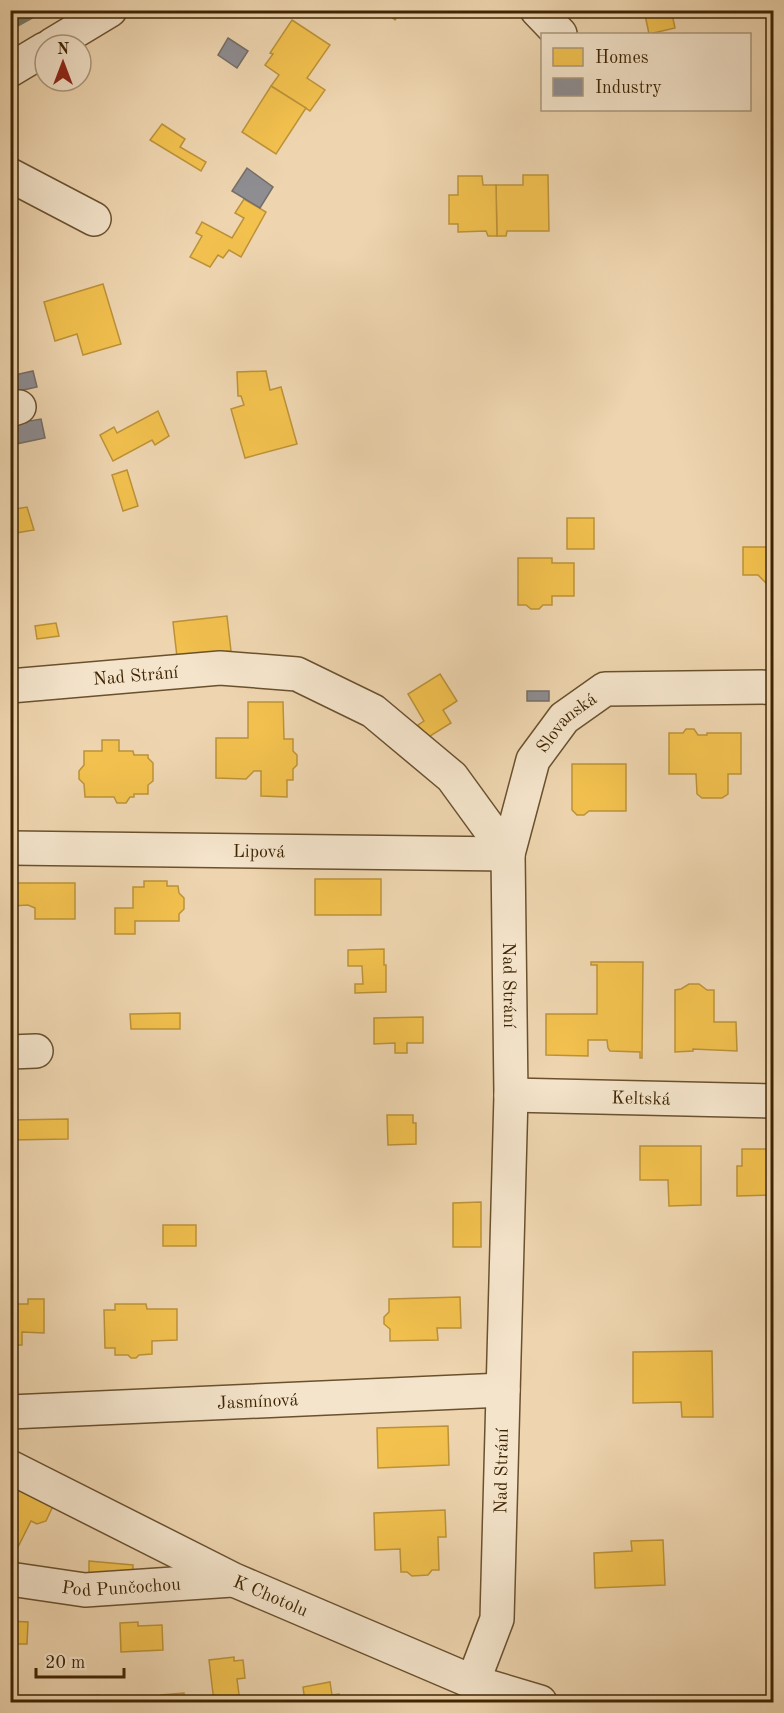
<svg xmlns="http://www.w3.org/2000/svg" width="784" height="1713" viewBox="0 0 784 1713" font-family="'Old Standard TT',serif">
<rect width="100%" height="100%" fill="#eed5af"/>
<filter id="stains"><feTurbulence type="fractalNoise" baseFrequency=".00333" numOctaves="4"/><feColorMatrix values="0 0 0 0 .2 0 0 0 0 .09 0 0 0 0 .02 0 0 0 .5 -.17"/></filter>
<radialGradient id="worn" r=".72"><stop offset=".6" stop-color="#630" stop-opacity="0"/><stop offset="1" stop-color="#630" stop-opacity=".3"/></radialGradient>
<g fill="#f2c14e" stroke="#bc9238" stroke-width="1.5">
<polygon points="383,10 403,10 395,20"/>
<polygon points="644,10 674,10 672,14 675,28 649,34"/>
<polygon points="292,20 330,45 307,78 325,90 310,111 271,86 279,75 265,65 273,54 270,53"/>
<polygon points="271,86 306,108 276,154 242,132"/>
<polygon points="162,124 185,139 180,147 206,162 201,171 150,140"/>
<polygon points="523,175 548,175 549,231 507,231 506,236 497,236 496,185 523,185"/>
<polygon points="458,176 482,176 483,185 496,185 497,236 488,236 486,231 458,232 458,224 449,224 449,195 458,195"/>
<polygon points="244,199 266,212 241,257 229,250 223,258 218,255 210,267 190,257 202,236 196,233 202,222 232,238 244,218 235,213"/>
<polygon points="103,284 121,344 83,355 77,334 55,341 44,302"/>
<polygon points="266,371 270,390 281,387 297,444 245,458 231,409 244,405 241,396 238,396 237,372"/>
<polygon points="158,411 169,436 155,445 152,440 113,461 100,435 114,427 117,433"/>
<polygon points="127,470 138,506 123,511 112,475"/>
<polygon points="27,507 34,530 10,534 10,510"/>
<rect x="567" y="518" width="27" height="31"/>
<polygon points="768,545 774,545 774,644 770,644 770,587 758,575 743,575 743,547 768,547"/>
<polygon points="518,558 552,558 552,563 574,563 574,596 552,596 552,605 543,605 539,609 531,609 526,605 518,605"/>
<polygon points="227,616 231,651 177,657 173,622"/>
<polygon points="56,623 59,636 37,639 35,626"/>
<polygon points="440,674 457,701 443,710 451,723 427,738 418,725 424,721 408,694"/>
<polygon points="248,702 283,702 284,739 293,739 293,751 297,755 297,765 293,769 293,780 287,780 287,797 261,796 261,771 254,771 246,779 216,778 216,738 248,738"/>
<polygon points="686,729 694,729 698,735 707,735 707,733 741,733 741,774 728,774 728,794 722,798 702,798 697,794 696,774 669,774 669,733 683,733"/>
<polygon points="102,740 119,740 119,751 133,751 134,755 148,755 148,758 153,763 153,781 148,785 148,794 134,794 134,797 130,797 126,803 117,803 114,797 85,797 84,784 79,779 79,771 84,765 84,751 102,751"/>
<polygon points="572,764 626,764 626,811 589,811 584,815 577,815 572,810"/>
<rect x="315" y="879" width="66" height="36"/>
<polygon points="144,881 167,881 167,886 178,886 179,893 184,898 184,909 179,914 179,921 135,921 135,934 115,934 115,908 133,908 133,887 144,887"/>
<polygon points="12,883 75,883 75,919 35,919 35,908 28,905 12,906"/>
<polygon points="384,949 384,965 386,965 386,992 355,993 355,984 363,984 362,966 348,966 348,950"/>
<polygon points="591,962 643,962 642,1058 640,1058 640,1052 610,1051 608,1048 607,1040 588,1040 588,1056 546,1055 546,1014 597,1014 597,965 591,965"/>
<polygon points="689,984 699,984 707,990 714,990 714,1022 736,1022 737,1051 693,1049 693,1051 675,1052 675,990 681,989"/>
<polygon points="180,1013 180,1029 131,1029 130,1014"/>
<polygon points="423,1017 423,1043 407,1043 407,1053 395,1053 395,1043 374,1044 374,1018"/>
<polygon points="387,1115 413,1115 413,1123 416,1123 416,1144 388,1145"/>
<polygon points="68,1119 68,1139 10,1140 10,1120"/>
<polygon points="640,1146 701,1146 701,1205 669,1206 668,1180 640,1180"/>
<polygon points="742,1149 774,1149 774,1195 737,1196 737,1166 742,1166"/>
<polygon points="481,1202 481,1247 453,1247 453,1203"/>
<rect x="163" y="1225" width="33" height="21"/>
<polygon points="460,1297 461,1328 437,1328 438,1340 390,1341 390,1329 384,1324 384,1317 389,1312 389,1299"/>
<polygon points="28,1299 44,1299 44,1333 22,1332 22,1345 13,1345 10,1349 10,1304 28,1304"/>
<polygon points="115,1304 146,1304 147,1309 177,1309 177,1340 152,1341 152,1354 139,1355 136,1358 131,1358 128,1355 115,1355 115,1348 105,1348 104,1310 115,1310"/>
<polygon points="712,1351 713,1417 682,1417 681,1402 633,1403 633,1352"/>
<polygon points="448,1426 449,1465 378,1468 377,1428"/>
<polygon points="14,1486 53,1506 46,1521 37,1524 31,1521 16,1551 10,1548 10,1493"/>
<polygon points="445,1510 446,1537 438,1537 439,1570 432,1570 428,1575 412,1576 407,1572 401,1572 400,1549 375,1550 374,1513"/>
<polygon points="663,1540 665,1585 595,1588 594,1553 632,1551 631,1541"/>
<polygon points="89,1561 133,1565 133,1584 89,1587"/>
<polygon points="10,1621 28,1622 27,1644 10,1644"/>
<polygon points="138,1622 138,1626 162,1625 163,1650 121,1652 120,1623"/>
<polygon points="234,1657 234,1661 243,1660 245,1678 237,1679 240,1702 214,1702 209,1660"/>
<polygon points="330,1682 332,1695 339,1694 340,1702 305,1702 303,1687"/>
<polygon points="184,1693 184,1702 162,1702 161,1695"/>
<polygon points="98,1695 98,1700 113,1698 114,1702 72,1702 72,1698"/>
</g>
<g fill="#8d8d92" stroke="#756e67" stroke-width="1.5">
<polygon points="228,38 248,51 237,68 218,55"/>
<polygon points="247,168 273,187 260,208 232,191"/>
<polygon points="33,371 37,387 10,393 10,376"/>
<polygon points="41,419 45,438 16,444 12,424"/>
<rect x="527" y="691" width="22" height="10"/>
</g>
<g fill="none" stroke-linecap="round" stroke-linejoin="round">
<polyline stroke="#757d6b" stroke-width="9" points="10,26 39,10"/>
<defs>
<g id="minor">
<polyline points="537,10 560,34"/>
<polyline points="52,45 110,10"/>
<polyline points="10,70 45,49"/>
<polyline points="10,175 94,219"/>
<polyline points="10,410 19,407"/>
<path id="s1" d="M10 686 220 668 297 674 373 711 452 777 508 854 511 1095 497 1619 473 1682"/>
<path id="s2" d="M10 848 508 854 533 760 564 718 605 689 774 687"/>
<polyline points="10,1052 36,1051"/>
<path id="s3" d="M511 1095 774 1101"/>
<path id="s4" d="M10 1412 503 1390"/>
<path id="s5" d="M10 1467 234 1580 473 1682 540 1702"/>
<path id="s6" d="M10 1579 85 1590 232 1580"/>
</g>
</defs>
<use href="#minor" stroke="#6a512e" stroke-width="36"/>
<use href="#minor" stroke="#f4e4cb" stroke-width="33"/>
</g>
<g text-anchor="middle" stroke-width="6" stroke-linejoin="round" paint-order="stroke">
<g font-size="18" fill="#3e2503" stroke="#f4e4cb">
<text dy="6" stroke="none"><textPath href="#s1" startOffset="126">Nad Strání</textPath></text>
<text dy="6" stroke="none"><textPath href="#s2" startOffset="646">Slovanská</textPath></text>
<text dy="6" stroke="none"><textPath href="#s2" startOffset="249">Lipová</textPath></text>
<text dy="6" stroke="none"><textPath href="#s1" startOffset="702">Nad Strání</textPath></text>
<text dy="6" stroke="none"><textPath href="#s3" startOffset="130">Keltská</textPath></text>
<text dy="6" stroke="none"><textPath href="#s4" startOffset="248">Jasmínová</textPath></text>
<text transform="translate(501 1471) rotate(-89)" y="6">Nad Strání</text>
<text dy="6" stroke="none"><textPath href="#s6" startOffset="112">Pod Punčochou</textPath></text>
<text dy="6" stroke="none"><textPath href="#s5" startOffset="291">K Chotolu</textPath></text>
</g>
</g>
<rect width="784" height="1713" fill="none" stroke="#eed5af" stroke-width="36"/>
<rect x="12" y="12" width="760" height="1689" fill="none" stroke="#3e2503" stroke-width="3"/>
<rect x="18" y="18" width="748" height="1677" fill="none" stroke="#3e2503" stroke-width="1.5"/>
<rect x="541" y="33" width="210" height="78" fill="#f4e4cb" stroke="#ab987b" stroke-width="1.5"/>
<rect x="553" y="48" width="30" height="18" fill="#f2c14e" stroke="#ab987b" stroke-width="1.5"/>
<text x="595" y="63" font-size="18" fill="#3e2503">Homes</text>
<rect x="553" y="78" width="30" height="18" fill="#8d8d92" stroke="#ab987b" stroke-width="1.5"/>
<text x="595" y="93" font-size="18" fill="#3e2503">Industry</text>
<g transform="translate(63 63)"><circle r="28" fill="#f4e4cb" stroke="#ab987b" stroke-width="1.5"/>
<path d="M0-4.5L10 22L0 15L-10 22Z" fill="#8f2418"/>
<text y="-9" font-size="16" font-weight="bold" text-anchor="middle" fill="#3e2503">N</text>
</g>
<path d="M36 1668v9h88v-9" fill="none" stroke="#3e2503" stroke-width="3"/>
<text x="45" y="1668" font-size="18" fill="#3e2503" stroke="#f4e4cb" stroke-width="4.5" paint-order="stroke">20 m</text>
<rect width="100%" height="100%" filter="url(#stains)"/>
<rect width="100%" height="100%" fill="url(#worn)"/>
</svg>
